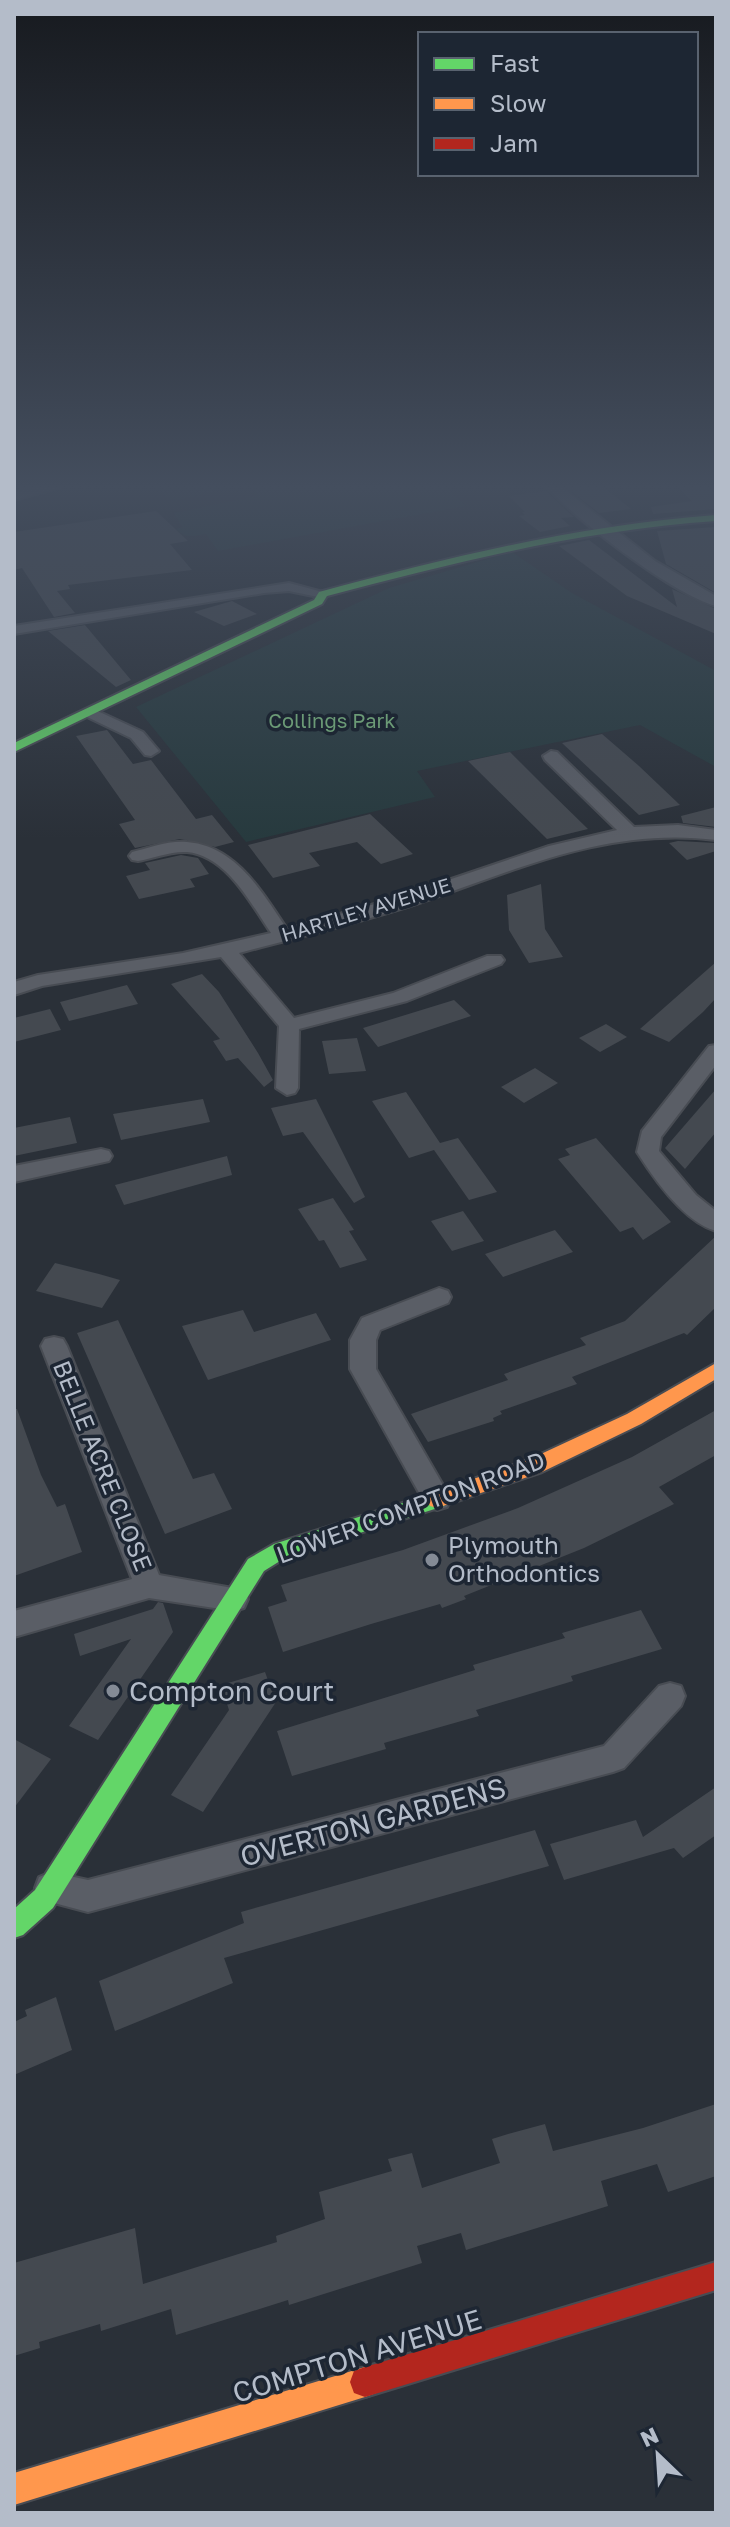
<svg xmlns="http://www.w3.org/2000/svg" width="730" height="2527" viewBox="0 0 730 2527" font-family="'Golos Text',sans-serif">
<rect width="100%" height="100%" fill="#2a3038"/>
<g fill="#273a3e">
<polygon points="152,485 244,485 174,501"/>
<path d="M246 485H444L466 506 218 551 206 534C191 537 185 538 176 529L182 527 174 513 257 496Z"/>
<polygon points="512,552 572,593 716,671 716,767 640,725 417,771 435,797 246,842 136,707 389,588"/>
</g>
<g fill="#444950">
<polygon points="583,485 601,485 631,509 599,513 567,488"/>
<polygon points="675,485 706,485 716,495 716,509 653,514 651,507 692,501"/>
<polygon points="546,491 574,517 561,518 570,526 540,532 519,516 525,515 522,512 525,512 509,496"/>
<polygon points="156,511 188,541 170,544 192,570 68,585 70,589 57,591 75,613 54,617 22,568 14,570 14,532"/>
<polygon points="716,527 716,593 666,564 657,531"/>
<polygon points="589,540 677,607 672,589 716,609 716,634 627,596 559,546"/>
<polygon points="232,601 257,614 224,626 194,612"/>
<polygon points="85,625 131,680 116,687 48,631"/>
<polygon points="107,730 133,764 151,760 196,819 212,815 234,842 215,847 180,839 135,848 119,824 135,820 76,736"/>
<polygon points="602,734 639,766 680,805 639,815 562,743"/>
<polygon points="510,752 545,787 588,829 547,839 468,761"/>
<polygon points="716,807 716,827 683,823 681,816"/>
<polygon points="370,814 413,854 381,864 357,842 309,853 320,866 273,878 248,845"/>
<polygon points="678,841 716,843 716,851 687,860 669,843"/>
<polygon points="181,855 198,858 209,874 190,879 195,887 139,899 126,876 150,870 145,863"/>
<polygon points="541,884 545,929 563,957 529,963 509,930 507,895"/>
<polygon points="716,962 716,998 703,1012 669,1042 640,1029"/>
<polygon points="202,974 219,992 258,1053 273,1080 264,1087 238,1058 226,1061 213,1041 220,1039 171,984"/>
<polygon points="127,985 138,1004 69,1021 60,1002"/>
<polygon points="454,1000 471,1016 378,1047 363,1028"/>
<polygon points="50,1009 61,1030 14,1042 14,1018"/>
<polygon points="606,1024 627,1037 600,1052 579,1038"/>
<polygon points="357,1038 366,1071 329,1074 322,1041"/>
<polygon points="535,1068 558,1083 524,1103 501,1087"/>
<polygon points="716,1089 716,1132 685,1169 665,1148"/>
<polygon points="406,1092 440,1143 458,1138 497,1192 469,1200 434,1150 409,1158 372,1101"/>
<polygon points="203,1099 210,1122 121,1140 113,1114"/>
<polygon points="316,1099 365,1197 354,1203 303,1132 283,1136 271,1108"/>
<polygon points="70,1117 77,1143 14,1156 14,1128"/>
<polygon points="596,1138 645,1193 671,1222 643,1240 633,1227 620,1232 558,1159 570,1155 565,1149"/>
<polygon points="227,1156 232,1175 124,1205 115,1185"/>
<polygon points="333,1198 354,1230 349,1231 367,1260 340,1268 324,1240 319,1241 298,1209"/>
<polygon points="463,1211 484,1241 452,1251 431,1221"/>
<polygon points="555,1230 573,1252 503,1277 485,1254"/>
<polygon points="716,1236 716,1307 687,1335 684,1333 572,1377 577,1384 500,1411 502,1414 493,1418 494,1421 428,1442 411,1414 508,1380 504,1374 586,1345 580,1338 625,1321"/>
<polygon points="55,1263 99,1274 120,1280 102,1308 36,1291"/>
<polygon points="243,1310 254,1332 316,1313 331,1340 208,1380 182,1326"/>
<polygon points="118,1320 193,1479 214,1473 232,1509 165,1534 77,1333"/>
<polygon points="14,1409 17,1409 41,1475 57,1507 65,1504 82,1552 14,1576"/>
<polygon points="716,1410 716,1455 659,1487 674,1504 584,1548 464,1596 466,1599 442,1608 440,1604 371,1624 283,1652 268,1607 287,1601 281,1585 403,1550 518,1508 632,1457"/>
<polygon points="158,1602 163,1603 173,1632 98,1740 69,1726 131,1639 80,1656 74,1634 153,1609"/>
<polygon points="641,1610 662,1649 571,1676 573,1681 476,1710 479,1716 384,1743 386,1749 292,1776 277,1731 475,1670 473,1665 565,1638 562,1633"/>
<polygon points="265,1672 276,1702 203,1812 171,1795 229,1710 221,1685"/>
<polygon points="14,1739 51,1759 14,1808"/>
<polygon points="716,1787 716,1835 683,1858 674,1848 564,1880 550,1844 636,1820 643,1837"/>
<polygon points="535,1830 549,1866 224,1958 233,1983 115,2031 99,1981 244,1923 241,1912"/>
<polygon points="56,1997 72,2050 14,2075 14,2022 27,2016 25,2010"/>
<polygon points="716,2104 716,2176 668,2192 657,2164 601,2181 608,2206 466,2250 461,2233 417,2246 422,2263 289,2305 288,2300 176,2335 171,2309 101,2331 100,2324 39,2342 40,2348 14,2356 14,2263 135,2228 143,2284 277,2242 276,2236 325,2219 319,2192 392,2171 388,2159 412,2153 422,2188 500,2163 492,2139 508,2134 545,2124 553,2151 643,2128"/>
</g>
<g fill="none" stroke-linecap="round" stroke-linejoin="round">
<defs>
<g id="street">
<polygon points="46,485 61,487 14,500 14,492"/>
<path d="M545 485H559L655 561 716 596V606C672 594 576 520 545 485Z"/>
<polygon points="289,583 330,594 323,598 289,591 264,593 14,634 14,626"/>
<polygon points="91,708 143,732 159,751 151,756 145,755 131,738 85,716 85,710"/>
<path d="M551 751 557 752 634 827 678 825 716 830V840C605 826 513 872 410 906 353 924 296 938 239 953L294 1018 393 993 487 956H501L504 960 501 964 407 1001 299 1029 298 1088 295 1093 287 1095 276 1088 279 1026 221 957 42 986 14 995V982L38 975 183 953 271 933C251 904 227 856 187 852 171 851 154 858 138 861L132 860 129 856 132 852C149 848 169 840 187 842 236 846 262 892 287 929L392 899 549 846 617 830 545 760 543 756Z"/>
<path d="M716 1045V1065L661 1137 659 1151 696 1195 716 1211V1231C684 1222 654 1179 637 1152L642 1131 709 1046Z"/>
<polygon points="101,1149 109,1151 112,1156 109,1161 14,1182 14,1166"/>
<polygon points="439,1288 448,1291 451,1297 448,1303 380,1330 376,1340 376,1369 451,1499 447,1507 437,1510 427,1507 350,1369 350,1340 362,1318"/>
<polygon points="54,1337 63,1339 67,1346 159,1575 244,1590 248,1599 244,1608 234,1611 149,1598 14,1637 14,1611 132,1579 41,1346 45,1339"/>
<polygon points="670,1683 681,1686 685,1696 681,1706 624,1768 613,1772 88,1912 39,1899 35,1888 39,1877 51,1872 88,1880 604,1746 659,1686"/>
</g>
<g id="fast">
<path d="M716 515V521C583 530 456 562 327 596L322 604 14 752V743L314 600 319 592C450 557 580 525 716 515Z"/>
<polygon points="437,1492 444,1494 447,1500 444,1506 288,1556 264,1571 53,1908 23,1935 14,1938 14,1909 35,1890 248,1559 274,1544"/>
</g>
<g id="slow">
<polygon points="716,1363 716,1379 641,1424 542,1472 437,1508 430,1506 427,1500 430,1494 528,1460 627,1414"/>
<polygon points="365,2367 376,2371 380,2382 376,2393 365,2397 14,2505 14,2473"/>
</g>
<polygon id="jam" points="716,2262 716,2290 365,2397 354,2393 350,2382 354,2371 365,2367"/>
</defs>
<use href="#street" stroke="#484c53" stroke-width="4"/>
<use href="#fast" stroke="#484c53" stroke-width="4"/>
<use href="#slow" stroke="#484c53" stroke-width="4"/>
<use href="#jam" stroke="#484c53" stroke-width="4"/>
<use href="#street" fill="#5a5e66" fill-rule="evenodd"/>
<use href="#fast" fill="#63d668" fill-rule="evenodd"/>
<use href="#slow" fill="#ff974d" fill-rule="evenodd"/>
<use href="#jam" fill="#b3261e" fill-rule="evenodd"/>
</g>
<linearGradient id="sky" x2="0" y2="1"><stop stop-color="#171a1f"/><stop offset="0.58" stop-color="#444e5e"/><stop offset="1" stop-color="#444e5e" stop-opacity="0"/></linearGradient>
<rect width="730" height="839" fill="url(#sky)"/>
<g fill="#848b96" stroke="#1d2633" stroke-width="3">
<circle cx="432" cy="1560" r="8"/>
<circle cx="113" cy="1691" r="8"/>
</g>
<g text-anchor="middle" stroke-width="7" stroke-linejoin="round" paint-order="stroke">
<g font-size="20" fill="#6b9a76" stroke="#1d2633">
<text x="332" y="728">Collings Park</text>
</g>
<g font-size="20" fill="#b4bcc9" stroke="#1d2633">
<text transform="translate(366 910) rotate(-17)" y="7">HARTLEY AVENUE</text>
</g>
<g font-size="24" fill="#b4bcc9" stroke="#1d2633">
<text transform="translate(102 1466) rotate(68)" y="8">BELLE ACRE CLOSE</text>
<text transform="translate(411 1508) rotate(-20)" y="8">LOWER COMPTON ROAD</text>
</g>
<g font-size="24" fill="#b4bcc9" stroke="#1d2633" text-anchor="start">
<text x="448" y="1554">Plymouth<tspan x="448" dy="28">Orthodontics</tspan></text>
</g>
<g font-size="28" fill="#b4bcc9" stroke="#1d2633" text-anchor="start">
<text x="129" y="1701">Compton Court</text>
</g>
<g font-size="28" fill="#b4bcc9" stroke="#1d2633">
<text transform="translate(373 1822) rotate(-15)" y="10">OVERTON GARDENS</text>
<text transform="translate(357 2356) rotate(-17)" y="10">COMPTON AVENUE</text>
</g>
</g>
<rect width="730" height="2527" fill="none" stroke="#b4bcc9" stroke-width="32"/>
<rect x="418" y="32" width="280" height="144" fill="#1d2633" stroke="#59626f" stroke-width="2"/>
<rect x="434" y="58" width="40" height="12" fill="#63d668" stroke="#59626f" stroke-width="2"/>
<text x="490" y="72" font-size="24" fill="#b4bcc9">Fast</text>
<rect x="434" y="98" width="40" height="12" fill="#ff974d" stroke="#59626f" stroke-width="2"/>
<text x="490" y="112" font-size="24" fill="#b4bcc9">Slow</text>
<rect x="434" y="138" width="40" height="12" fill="#b3261e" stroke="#59626f" stroke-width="2"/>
<text x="490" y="152" font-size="24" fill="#b4bcc9">Jam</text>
<g transform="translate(658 2455) rotate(335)" stroke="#1d2633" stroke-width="6" paint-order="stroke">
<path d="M0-6L14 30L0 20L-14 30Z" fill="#b4bcc9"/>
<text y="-12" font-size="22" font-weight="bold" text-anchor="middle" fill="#b4bcc9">N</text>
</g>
</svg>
